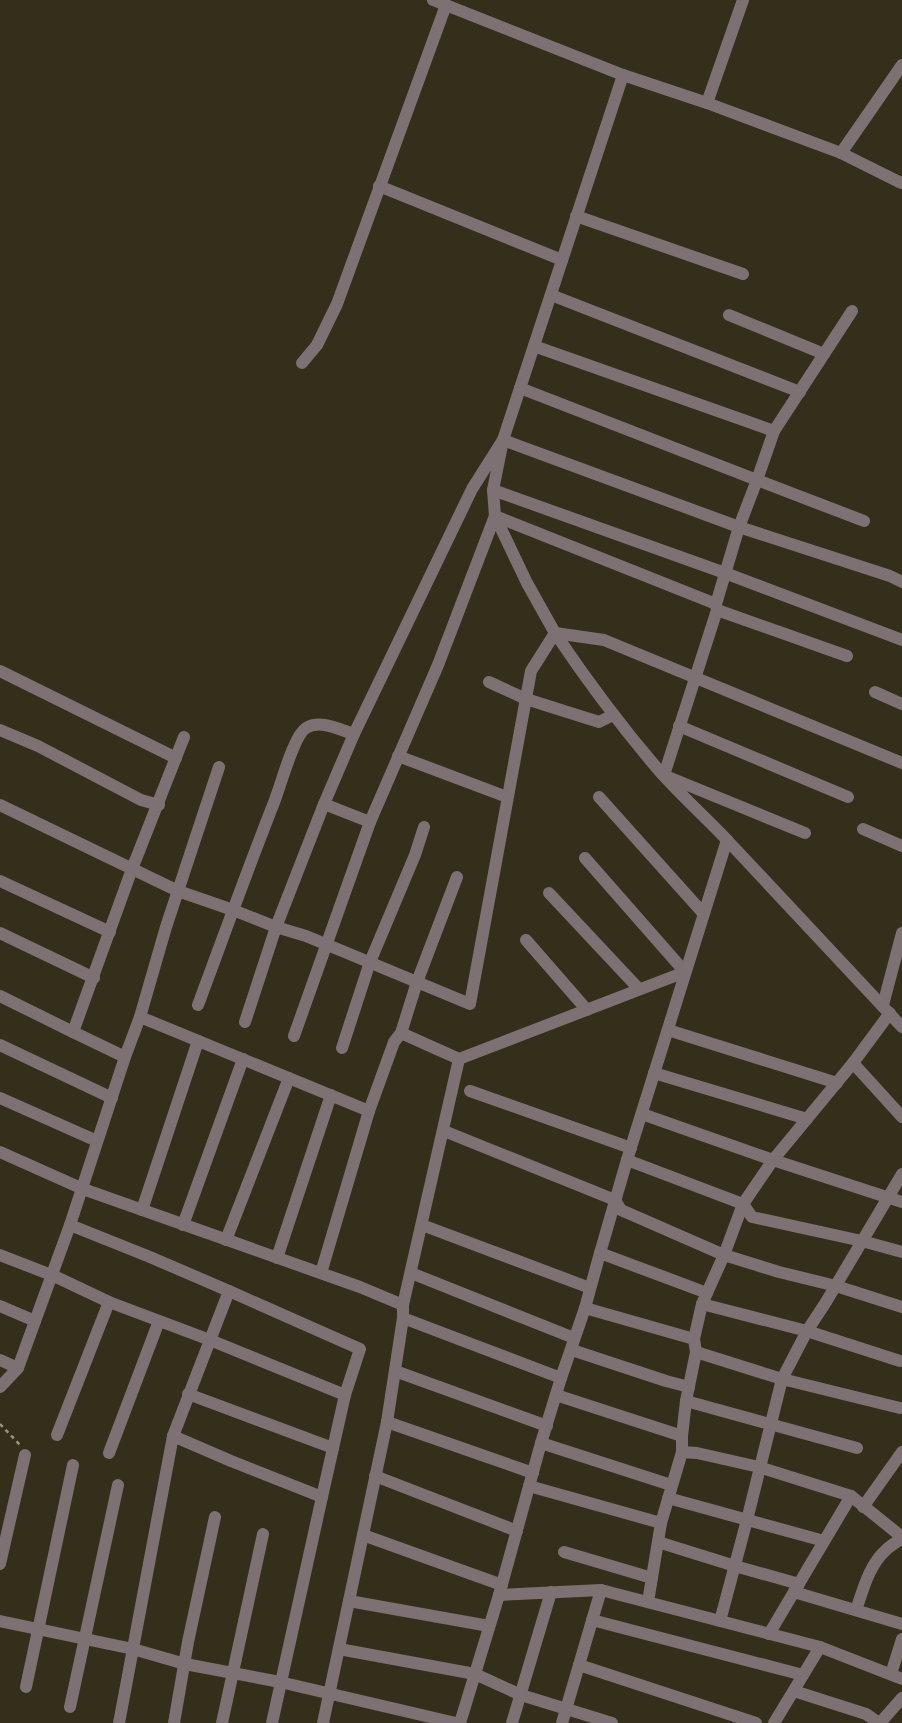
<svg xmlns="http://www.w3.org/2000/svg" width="902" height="1723" viewBox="0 0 902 1723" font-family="'Playfair Display',serif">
<rect width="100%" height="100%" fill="#342f1a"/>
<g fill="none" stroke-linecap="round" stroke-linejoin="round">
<polyline stroke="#999584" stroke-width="2.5" stroke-dasharray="4 4" stroke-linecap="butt" points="0,1424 20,1445"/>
<g stroke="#7d7173" stroke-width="12">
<polyline points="433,0 623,75 707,103 841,153 901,183 902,182"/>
<polyline points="707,103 743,0"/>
<polyline points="841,153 902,65"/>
<polyline points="379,186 562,260"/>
<polyline points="576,216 743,274"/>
<polyline points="551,295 800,392"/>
<polyline points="729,315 824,354"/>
<polyline points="534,346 774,431"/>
<polyline points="302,363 317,345 337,304 446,5"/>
<polyline points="520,388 757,480 774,431 852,311"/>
<polyline points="503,440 472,489 354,734 324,804 276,927 306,936 470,1004 531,671 555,633 527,583 495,516 493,490 503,440 623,75"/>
<polyline points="503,440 739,527 890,576 902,582"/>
<polyline points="493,490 725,573 902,640"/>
<polyline points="717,610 847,656"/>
<polyline points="0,671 176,758"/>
<polyline points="489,682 526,699 599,722 613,715"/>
<polyline points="875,692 902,704"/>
<polyline points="679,726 848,797"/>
<polyline points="0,730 38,746 141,800 159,805"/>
<polyline points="398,756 507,797"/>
<polyline points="664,775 717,610 716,604 739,527 757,480 864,521"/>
<polyline points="668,777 805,833"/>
<polyline points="599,797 703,913"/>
<polyline points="324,804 370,822 438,665 495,516 716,604"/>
<polyline points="0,805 178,891 233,910 276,927 245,1022"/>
<polyline points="863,829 902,846"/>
<path d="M727 840C706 818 683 797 662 774 623 729 588 682 555 633L604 640 902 763"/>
<polyline points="0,881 110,932"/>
<polyline points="549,893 639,989"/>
<polyline points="0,933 94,978"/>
<polyline points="526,940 587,1010"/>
<polyline points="0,996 73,1032"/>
<path d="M198 1005C223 938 247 871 273 805 280 789 293 736 306 728 320 719 340 730 354 734"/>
<polyline points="883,1005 902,933"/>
<polyline points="140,1017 369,1111"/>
<polyline points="668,1030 837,1083"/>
<polyline points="401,1033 459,1059 685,972 585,858"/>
<polyline points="294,1036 370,822"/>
<polyline points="0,1045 112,1098"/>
<polyline points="342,1048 370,962 415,855 424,827"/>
<polyline points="125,1057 73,1032 132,869 184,737"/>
<polyline points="853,1063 902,1117"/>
<polyline points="654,1073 807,1119"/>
<polyline points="470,1091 631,1148"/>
<polyline points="0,1098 97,1141"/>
<polyline points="642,1114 773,1160 902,1202"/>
<polyline points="444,1131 615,1200 621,1210 724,1255 779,1272 836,1286 902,1307"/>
<polyline points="0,1152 83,1189 360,1287 403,1305 403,1318 387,1422 323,1723"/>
<polyline points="627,1160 743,1204 752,1217 862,1241 902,1252"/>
<polyline points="142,1210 198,1041"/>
<polyline points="70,1225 150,1257 229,1291 173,1436 119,1723"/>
<polyline points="183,1225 243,1059"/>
<polyline points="422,1225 590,1288"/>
<polyline points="226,1240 289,1078"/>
<polyline points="600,1253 707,1293"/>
<polyline points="0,1255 54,1276 109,1302 210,1340 345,1395"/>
<polyline points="277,1258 331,1095"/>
<polyline points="321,1273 369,1111 394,1042 401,1033 417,982 457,877"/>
<polyline points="411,1273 574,1338"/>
<polyline points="229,1291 360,1349 345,1395 322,1497"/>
<polyline points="702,1304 807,1331 900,1361"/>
<polyline points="403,1305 459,1059"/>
<polyline points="0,1306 35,1321"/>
<polyline points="585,1308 694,1339"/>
<polyline points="403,1318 561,1378"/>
<polyline points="572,1350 666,1381 689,1387"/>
<polyline points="696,1352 782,1379 900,1408"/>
<polyline points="0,1360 18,1368"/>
<polyline points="395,1371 547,1426"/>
<polyline points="0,1387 18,1368 70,1225 125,1057 140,1017 166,927 219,767"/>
<polyline points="188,1394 333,1448"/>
<polyline points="556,1395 682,1436"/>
<polyline points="686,1401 857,1448"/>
<polyline points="387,1422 533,1473"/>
<polyline points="57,1435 109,1302"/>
<polyline points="173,1436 231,1461 322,1497 272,1723"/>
<polyline points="541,1443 671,1485"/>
<polyline points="682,1452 697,1453 759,1467 851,1496 902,1537"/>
<polyline points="109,1453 159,1321"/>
<polyline points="375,1476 517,1531"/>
<polyline points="529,1486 661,1523"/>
<polyline points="668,1498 824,1541"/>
<polyline points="863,1507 902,1452"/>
<polyline points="363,1535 502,1585"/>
<polyline points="658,1542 735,1566 799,1584"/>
<polyline points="564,1552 652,1578"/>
<polyline points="0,1564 25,1455"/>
<polyline points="794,1592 902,1624"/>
<polyline points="499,1595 601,1590"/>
<polyline points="349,1601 489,1626"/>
<polyline points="648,1602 661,1523 682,1452 682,1436 686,1401 696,1352 694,1339 702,1304 724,1255 743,1204 773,1160 853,1063 890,1013"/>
<path d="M856 1610C863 1590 869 1565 886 1550 890 1546 897 1542 902 1538"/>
<polyline points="592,1620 803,1675"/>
<polyline points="0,1621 133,1649 185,1664 280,1682 456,1723"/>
<polyline points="720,1621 747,1520 782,1379 807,1331 826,1302 902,1174"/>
<polyline points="769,1634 851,1496"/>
<polyline points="339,1649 475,1674 521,1695 612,1723"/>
<polyline points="579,1665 756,1723"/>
<polyline points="891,1674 902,1639"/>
<polyline points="26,1687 73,1465"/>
<polyline points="794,1691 866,1714 879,1723"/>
<polyline points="70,1707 118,1485"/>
<polyline points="174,1723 188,1642 215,1517"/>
<polyline points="222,1723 263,1534"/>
<polyline points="460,1723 499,1595 541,1443 561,1378 585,1308 600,1253 627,1160 727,840 902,1027"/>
<polyline points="512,1723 551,1592"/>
<polyline points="562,1723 601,1590 820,1647 902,1679"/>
<polyline points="774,1723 820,1647"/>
<polyline points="880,1723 902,1698"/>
</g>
</g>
</svg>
